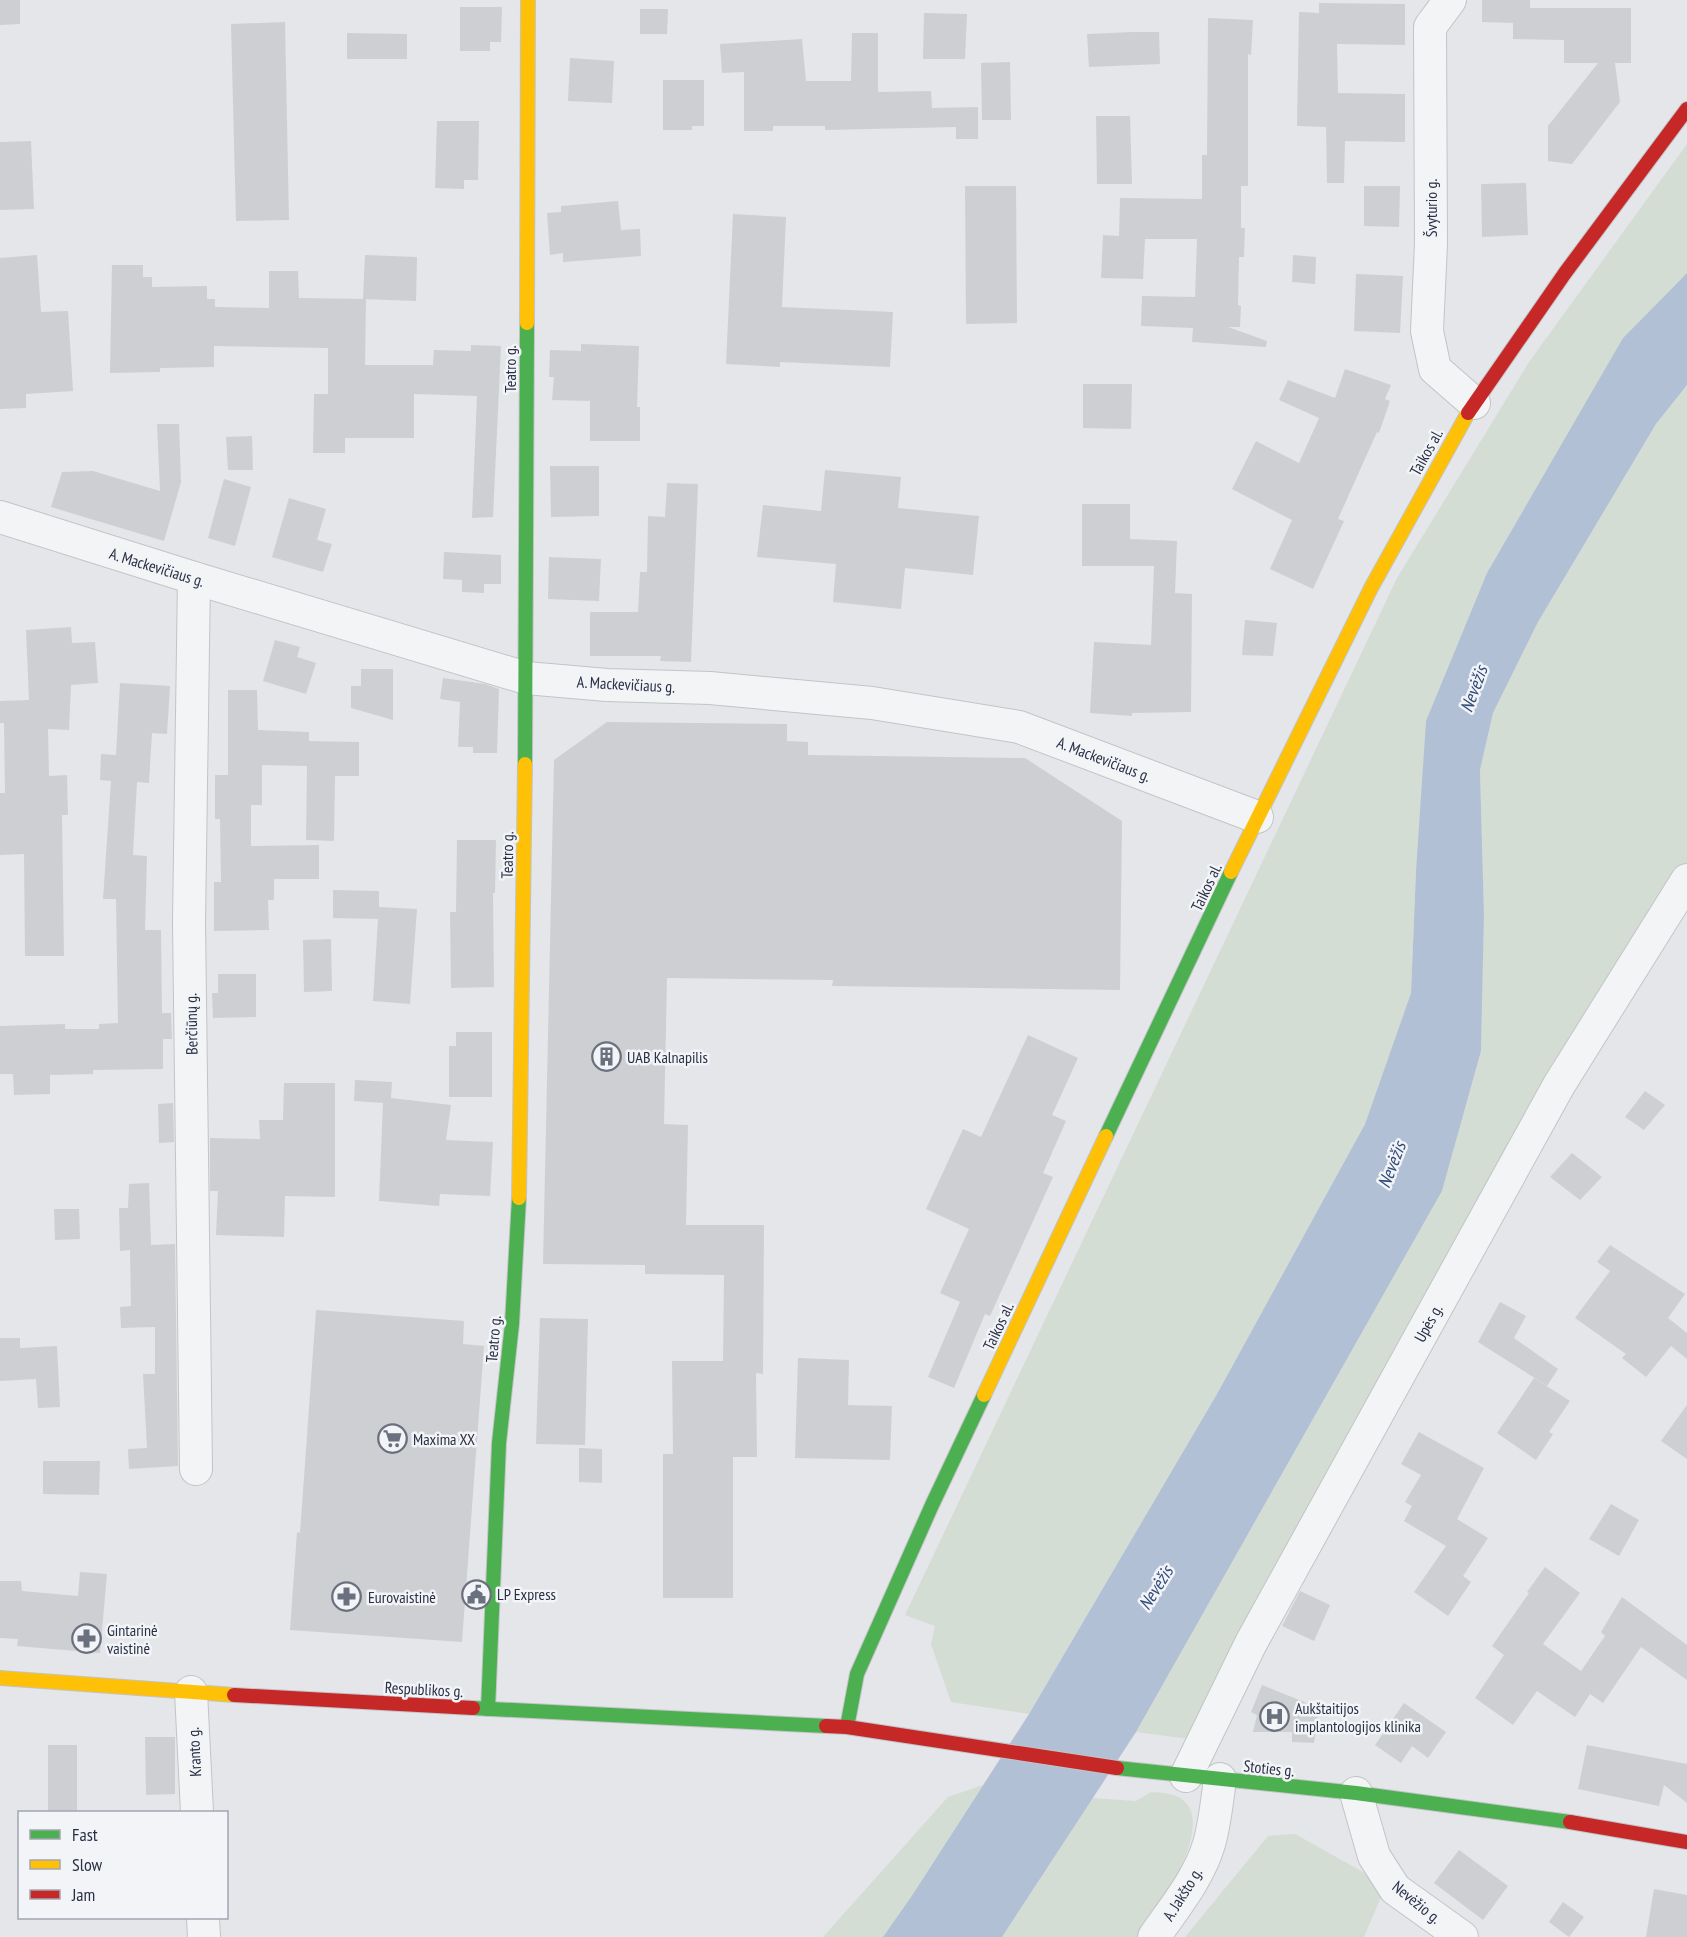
<svg xmlns="http://www.w3.org/2000/svg" width="1687" height="1937" viewBox="0 0 1687 1937" font-family="'PT Sans Narrow',sans-serif">
<rect width="100%" height="100%" fill="#e4e6e9"/>
<g fill="#d4ddd4">
<polygon points="1687,144 1687,273 1623,338 1416,871 1411,993 1365,1124 1217,1394 1029,1714 951,1702 931,1644 935,1626 905,1615 1397,578 1529,362"/>
<polygon points="1687,385 1687,880 1189,1739 1136,1732 1442,1191 1481,1051 1484,915 1480,770 1493,713 1538,622 1656,424"/>
<polygon points="983,1785 913,1894 883,1937 823,1937 948,1797"/>
<path d="M1151 1792C1165 1793 1181 1793 1189 1807 1207 1837 1158 1912 1138 1937H1002L1092 1798 1136 1801Z"/>
<polygon points="1295,1834 1363,1872 1384,1890 1364,1937 1185,1937 1268,1836"/>
</g>
<polygon fill="#b2c0d5" points="1687,273 1687,385 1656,424 1538,622 1493,713 1480,770 1484,915 1481,1051 1442,1191 1136,1732 1002,1937 883,1937 913,1894 1029,1714 1217,1394 1365,1124 1411,993 1416,871 1426,721 1487,573 1623,338"/>
<g fill="#cecfd3">
<polygon points="0,0 20,0 20,24 0,25"/>
<polygon points="1482,0 1530,0 1530,8 1631,8 1631,63 1615,63 1620,102 1572,164 1548,161 1548,126 1598,63 1564,63 1564,40 1513,39 1513,23 1482,22"/>
<polygon points="1319,3 1405,4 1405,45 1337,44 1338,93 1405,94 1405,142 1345,141 1344,183 1327,183 1326,127 1297,126 1299,12 1319,13"/>
<polygon points="460,7 502,7 501,42 490,42 490,51 460,51"/>
<polygon points="640,9 668,9 667,34 640,34"/>
<polygon points="924,13 967,14 965,59 923,59"/>
<polygon points="1208,18 1253,20 1251,55 1248,54 1248,186 1241,186 1241,228 1245,228 1244,257 1239,257 1238,305 1241,306 1240,327 1228,327 1267,341 1266,347 1192,342 1193,328 1141,326 1142,296 1195,297 1197,239 1145,239 1143,279 1101,278 1103,235 1119,236 1120,198 1202,199 1202,155 1207,155"/>
<polygon points="285,22 289,220 236,221 231,24"/>
<polygon points="1133,32 1159,32 1160,64 1089,67 1087,34"/>
<polygon points="347,33 407,34 407,59 347,59"/>
<polygon points="852,33 878,33 878,92 931,91 932,108 978,107 978,139 956,139 956,127 825,130 825,126 773,126 773,131 744,131 744,72 722,73 720,44 802,39 806,81 851,81"/>
<polygon points="570,58 614,61 612,103 568,101"/>
<polygon points="1010,62 1011,120 982,120 981,63"/>
<polygon points="663,80 704,80 704,126 692,126 692,130 663,130"/>
<polygon points="1096,116 1130,116 1132,184 1097,184"/>
<polygon points="437,121 479,121 478,180 464,180 464,189 435,188"/>
<polygon points="31,141 34,209 0,210 0,142"/>
<polygon points="1526,183 1528,235 1482,237 1481,184"/>
<polygon points="965,186 1016,186 1017,323 966,324"/>
<polygon points="1364,186 1400,186 1399,227 1364,226"/>
<polygon points="618,201 621,230 640,229 641,256 563,262 563,253 550,255 547,213 561,212 561,206"/>
<polygon points="733,214 786,217 782,307 893,312 890,367 780,362 780,367 726,364"/>
<polygon points="37,255 41,312 68,311 73,391 26,394 26,408 0,409 0,258"/>
<polygon points="365,255 417,257 416,301 363,299"/>
<polygon points="1293,255 1316,257 1315,284 1292,282"/>
<polygon points="112,265 143,265 143,277 152,277 152,287 207,286 207,299 215,299 215,307 269,308 269,271 298,271 299,298 366,299 365,365 433,365 434,350 471,351 471,345 501,346 493,517 472,518 477,396 414,394 414,438 345,438 345,453 313,453 314,394 328,394 328,348 214,346 214,367 160,368 160,372 110,373"/>
<polygon points="1356,274 1403,276 1400,333 1354,331"/>
<polygon points="581,344 639,346 637,407 640,407 640,441 590,441 590,401 552,400 554,377 549,377 550,350 581,351"/>
<polygon points="1345,369 1391,385 1385,399 1390,401 1379,433 1377,432 1338,519 1344,521 1313,589 1270,569 1292,520 1232,489 1256,441 1299,463 1319,418 1279,400 1288,380 1335,398"/>
<polygon points="1083,384 1132,384 1131,429 1083,428"/>
<polygon points="157,424 179,424 181,482 164,541 51,507 62,472 93,471 160,491"/>
<polygon points="252,436 253,470 228,470 226,437"/>
<polygon points="550,466 599,466 599,516 551,517"/>
<polygon points="825,470 901,477 898,508 979,516 973,575 905,568 901,609 833,602 836,564 757,557 763,505 821,511"/>
<polygon points="224,479 251,487 235,546 208,538"/>
<polygon points="667,483 698,484 691,662 660,661 661,656 590,656 590,612 638,612 640,572 647,572 648,516 665,517"/>
<polygon points="289,498 326,509 317,540 332,544 323,572 272,557"/>
<polygon points="1082,504 1130,504 1130,539 1177,541 1175,593 1192,594 1191,712 1132,713 1132,716 1090,713 1094,642 1151,645 1154,566 1082,566"/>
<polygon points="444,552 501,555 501,584 484,584 484,593 462,592 462,580 443,579"/>
<polygon points="549,557 601,559 599,601 548,599"/>
<polygon points="1245,620 1277,623 1273,656 1242,655"/>
<polygon points="71,627 72,643 95,642 98,683 71,685 69,730 48,729 49,776 67,775 68,815 62,815 64,956 25,956 24,854 0,855 0,793 5,793 4,723 0,723 0,701 29,700 26,630"/>
<polygon points="275,640 300,647 297,657 316,663 306,694 263,681"/>
<polygon points="361,669 393,669 393,720 351,708 351,686 361,686"/>
<polygon points="443,678 485,684 499,689 497,753 473,753 473,747 458,747 460,702 440,699"/>
<polygon points="120,683 170,686 167,734 152,733 149,783 137,782 133,855 147,856 145,930 161,930 162,1013 171,1013 172,1039 163,1039 163,1069 93,1070 93,1074 50,1075 50,1094 14,1095 13,1074 0,1074 0,1026 65,1024 65,1029 99,1029 99,1024 118,1023 116,899 103,899 111,781 100,780 101,754 116,755"/>
<polygon points="228,690 257,690 258,730 309,732 309,741 359,742 359,776 335,776 334,841 306,840 307,766 262,765 262,805 251,805 251,846 319,845 319,879 274,879 274,900 268,900 269,930 214,931 214,882 221,882 220,819 215,819 215,775 228,775"/>
<polygon points="607,722 787,724 787,741 808,742 808,755 1025,758 1122,821 1120,990 832,986 833,980 667,978 664,1124 688,1125 686,1225 764,1225 763,1374 756,1373 757,1457 733,1457 733,1598 663,1598 663,1454 673,1454 672,1361 723,1361 724,1275 645,1274 645,1265 543,1264 554,760"/>
<polygon points="457,840 496,840 495,893 493,893 494,987 451,988 450,912 456,912"/>
<polygon points="333,890 379,891 379,907 417,909 410,1004 373,1001 378,919 333,918"/>
<polygon points="331,939 332,991 304,992 303,940"/>
<polygon points="218,974 256,974 256,1017 213,1018 212,993 218,993"/>
<polygon points="456,1032 492,1032 492,1097 449,1097 449,1046 456,1046"/>
<polygon points="1028,1035 1078,1058 1052,1115 1066,1121 1043,1173 1053,1177 990,1316 985,1314 954,1388 928,1377 960,1302 940,1293 969,1229 926,1209 963,1129 981,1137"/>
<polygon points="355,1080 392,1082 391,1098 451,1105 446,1140 493,1142 490,1196 440,1194 439,1206 379,1201 383,1103 354,1101"/>
<polygon points="284,1083 335,1083 335,1197 285,1196 284,1237 216,1235 218,1191 210,1191 210,1138 260,1139 259,1120 283,1120"/>
<polygon points="1645,1091 1665,1105 1644,1130 1625,1117"/>
<polygon points="173,1103 174,1142 159,1143 158,1104"/>
<polygon points="1572,1153 1602,1177 1580,1200 1550,1177"/>
<polygon points="149,1183 151,1245 175,1244 178,1466 129,1469 128,1449 147,1448 143,1374 155,1374 155,1327 121,1328 120,1307 131,1306 130,1250 120,1251 119,1208 128,1208 129,1184"/>
<polygon points="54,1209 79,1209 80,1239 55,1240"/>
<polygon points="1610,1245 1685,1294 1668,1318 1687,1333 1687,1359 1671,1346 1646,1377 1622,1358 1626,1354 1575,1318 1610,1271 1597,1262"/>
<polygon points="1500,1302 1526,1316 1514,1338 1558,1369 1547,1386 1478,1342"/>
<polygon points="316,1310 464,1321 463,1344 484,1346 462,1642 290,1630 297,1532 300,1533"/>
<polygon points="540,1318 588,1319 585,1445 536,1444"/>
<polygon points="0,1338 20,1338 20,1348 57,1346 60,1407 38,1408 36,1379 0,1381"/>
<polygon points="798,1358 849,1360 848,1405 892,1406 890,1460 795,1458"/>
<polygon points="1534,1378 1570,1401 1549,1432 1553,1434 1536,1460 1497,1433"/>
<polygon points="1687,1405 1687,1459 1661,1441"/>
<polygon points="1419,1432 1484,1468 1457,1519 1488,1538 1463,1576 1471,1582 1448,1616 1414,1592 1446,1546 1404,1521 1412,1506 1405,1502 1421,1475 1401,1464"/>
<polygon points="579,1448 602,1449 602,1483 579,1482"/>
<polygon points="43,1461 100,1461 99,1495 43,1494"/>
<polygon points="1611,1504 1639,1520 1619,1556 1589,1539"/>
<polygon points="1545,1567 1580,1593 1543,1644 1581,1671 1605,1636 1601,1632 1622,1597 1687,1645 1687,1680 1641,1647 1603,1703 1590,1694 1575,1717 1537,1691 1513,1725 1475,1698 1504,1655 1492,1646 1529,1593 1527,1592"/>
<polygon points="80,1572 107,1574 100,1653 17,1646 18,1639 0,1638 0,1581 21,1581 22,1591 78,1596"/>
<polygon points="1300,1591 1330,1605 1314,1641 1282,1626"/>
<polygon points="1262,1685 1319,1708 1314,1743 1292,1742 1292,1732 1253,1732 1257,1715 1251,1712"/>
<polygon points="1404,1703 1446,1732 1428,1758 1412,1746 1401,1763 1375,1745"/>
<polygon points="145,1737 175,1737 175,1794 146,1795"/>
<rect x="48" y="1745" width="29" height="67"/>
<polygon points="1587,1745 1687,1764 1687,1803 1664,1785 1659,1806 1578,1789"/>
<polygon points="1459,1850 1508,1886 1483,1920 1434,1883"/>
<polygon points="1654,1889 1687,1895 1687,1937 1646,1937"/>
<polygon points="1563,1902 1584,1917 1569,1937 1549,1922"/>
</g>
<g fill="none" stroke-linecap="round" stroke-linejoin="round">
<defs>
<g id="street">
<polyline points="1450,0 1430,27 1431,244 1427,331 1435,369 1474,403"/>
<polyline points="0,517 194,578 526,678 607,685 710,688 872,703 1019,727 1257,817"/>
<polyline points="194,578 189,922 196,1469"/>
<polyline points="191,1692 197,1812"/>
<polyline points="1186,1776 1251,1643 1559,1085 1687,880"/>
<polyline points="1356,1793 1374,1856 1395,1889 1462,1937"/>
<polyline points="203,1918 204,1937"/>
<path d="M1154 1937C1174 1908 1199 1878 1209 1844 1215 1823 1217 1801 1220 1779"/>
</g>
<g id="fast">
<polyline points="525,764 527,323"/>
<polyline points="1106,1136 1231,872"/>
<polyline points="473,1708 826,1726"/>
<polyline points="488,1709 499,1443 512,1324 519,1198"/>
<polyline points="847,1727 857,1674 932,1505 984,1395"/>
<polyline points="1117,1768 1356,1793 1570,1822"/>
</g>
<g id="slow">
<polyline points="527,323 528,0"/>
<polyline points="1231,872 1371,588 1468,413"/>
<polyline points="519,1198 525,764"/>
<polyline points="984,1395 1106,1136"/>
<polyline points="0,1678 234,1695"/>
</g>
<g id="jam">
<polyline points="1468,413 1565,273 1687,109"/>
<polyline points="234,1695 473,1708"/>
<polyline points="826,1726 847,1727 1117,1768"/>
<polyline points="1570,1822 1687,1842"/>
</g>
</defs>
<use href="#street" stroke="#c2c4c7" stroke-width="34"/>
<use href="#fast" stroke="#c2c4c7" stroke-width="16"/>
<use href="#slow" stroke="#c2c4c7" stroke-width="16"/>
<use href="#jam" stroke="#c2c4c7" stroke-width="16"/>
<use href="#street" stroke="#f3f4f6" stroke-width="32"/>
<use href="#fast" stroke="#4caf50" stroke-width="14"/>
<use href="#slow" stroke="#ffc107" stroke-width="14"/>
<use href="#jam" stroke="#c62828" stroke-width="14"/>
</g>
<defs>
<symbol id="building-ring" viewBox="-11 -11 22 22"><circle r="9.5" fill="#f2f4f8" stroke="#6b707e" stroke-width="1.5"/><path d="M-4-6H4V6H1V3H-1V6H-4ZM-2.5-4.3h1.7v1.8h-1.7ZM.8-4.3h1.7v1.8H.8ZM-2.5-1h1.7V.8h-1.7ZM.8-1h1.7V.8H.8Z" fill="#6b707e"/></symbol>
<symbol id="supermarket-ring" viewBox="-11 -11 22 22"><circle r="9.5" fill="#f2f4f8" stroke="#6b707e" stroke-width="1.5"/><path d="M-6-5.5h2.5l.6 2H6L4.5 2H-2.5L-4.4-4H-6ZM-1.5 3.2a1.3 1.3 0 1 0 .1 0ZM3 3.2a1.3 1.3 0 1 0 .1 0Z" fill="#6b707e"/></symbol>
<symbol id="civic-ring" viewBox="-11 -11 22 22"><circle r="9.5" fill="#f2f4f8" stroke="#6b707e" stroke-width="1.5"/><path d="M-.6-6.5H3V-4.5H.6V-3L4-1V1h2V6H-6V1h2V-1L-.6-3ZM-1.2 2.5V6h2.4V2.5Z" fill="#6b707e"/></symbol>
<symbol id="pharmacy-ring" viewBox="-11 -11 22 22"><circle r="9.5" fill="#f2f4f8" stroke="#6b707e" stroke-width="1.5"/><path d="M-2-6h4v4h4v4h-4v4h-4v-4h-4v-4h4Z" fill="#6b707e"/></symbol>
<symbol id="hospital-ring" viewBox="-11 -11 22 22"><circle r="9.5" fill="#f2f4f8" stroke="#6b707e" stroke-width="1.5"/><path d="M-5-5h3v3.5h4V-5h3V5h-3V1.5h-4V5h-3Z" fill="#6b707e"/></symbol>
</defs>
<g fill-rule="evenodd">
<use href="#building-ring" x="590" y="1040" width="33" height="33"/>
<use href="#supermarket-ring" x="376" y="1422" width="33" height="33"/>
<use href="#civic-ring" x="460" y="1578" width="33" height="33"/>
<use href="#pharmacy-ring" x="330" y="1580" width="33" height="33"/>
<use href="#pharmacy-ring" x="70" y="1622" width="33" height="33"/>
<use href="#hospital-ring" x="1258" y="1700" width="33" height="33"/>
</g>
<g text-anchor="middle" stroke-width="5" stroke-linejoin="round" paint-order="stroke">
<g font-size="16" fill="#2a3044" stroke="#f2f4f8">
<text transform="translate(1431 208) rotate(-90)" y="6">Švyturio g.</text>
<text transform="translate(510 369) rotate(-90)" y="6">Teatro g.</text>
<text transform="translate(1426 452) rotate(-61)" y="6">Taikos al.</text>
<text transform="translate(157 567) rotate(17)" y="6">A. Mackevičiaus g.</text>
<text transform="translate(626 684) rotate(3)" y="6">A. Mackevičiaus g.</text>
<text transform="translate(1104 759) rotate(21)" y="6">A. Mackevičiaus g.</text>
<text transform="translate(507 855) rotate(-89)" y="6">Teatro g.</text>
<text transform="translate(1206 887) rotate(-65)" y="6">Taikos al.</text>
<text transform="translate(191 1024) rotate(-91)" y="6">Berčiūnų g.</text>
<text transform="translate(1428 1323) rotate(-61)" y="6">Upės g.</text>
<text transform="translate(998 1326) rotate(-65)" y="6">Taikos al.</text>
<text transform="translate(493 1339) rotate(-85)" y="6">Teatro g.</text>
<text transform="translate(424 1689) rotate(3)" y="6">Respublikos g.</text>
<text transform="translate(194 1752) rotate(-93)" y="6">Kranto g.</text>
<text transform="translate(1269 1768) rotate(6)" y="6">Stoties g.</text>
<text transform="translate(1182 1894) rotate(-58)" y="6">A. Jakšto g.</text>
<text transform="translate(1417 1902) rotate(39)" y="6">Nevėžio g.</text>
</g>
<g font-size="16" fill="#2a3044" stroke="#f2f4f8" text-anchor="start">
<text x="627" y="1063">UAB Kalnapilis</text>
<text x="413" y="1445">Maxima XX</text>
<text x="497" y="1600">LP Express</text>
<text x="368" y="1603">Eurovaistinė</text>
<text x="107" y="1636">Gintarinė<tspan x="107" dy="18">vaistinė</tspan></text>
<text x="1295" y="1714">Aukštaitijos<tspan x="1295" dy="18">implantologijos klinika</tspan></text>
</g>
<g font-size="18" font-style="italic" fill="#324b79" stroke="#f2f4f8">
<text transform="translate(1474 689) rotate(-70)" y="6">Nevėžis</text>
<text transform="translate(1392 1165) rotate(-69)" y="6">Nevėžis</text>
<text transform="translate(1156 1588) rotate(-58)" y="6">Nevėžis</text>
</g>
</g>
<rect x="18" y="1811" width="210" height="108" fill="#f2f4f8" stroke="#a2a6b0" stroke-width="1.5"/>
<rect x="30" y="1830" width="30" height="9" fill="#4caf50" stroke="#a2a6b0" stroke-width="1.5"/>
<text x="72" y="1841" font-size="18" fill="#2a3044">Fast</text>
<rect x="30" y="1860" width="30" height="9" fill="#ffc107" stroke="#a2a6b0" stroke-width="1.5"/>
<text x="72" y="1871" font-size="18" fill="#2a3044">Slow</text>
<rect x="30" y="1890" width="30" height="9" fill="#c62828" stroke="#a2a6b0" stroke-width="1.5"/>
<text x="72" y="1901" font-size="18" fill="#2a3044">Jam</text>
</svg>
